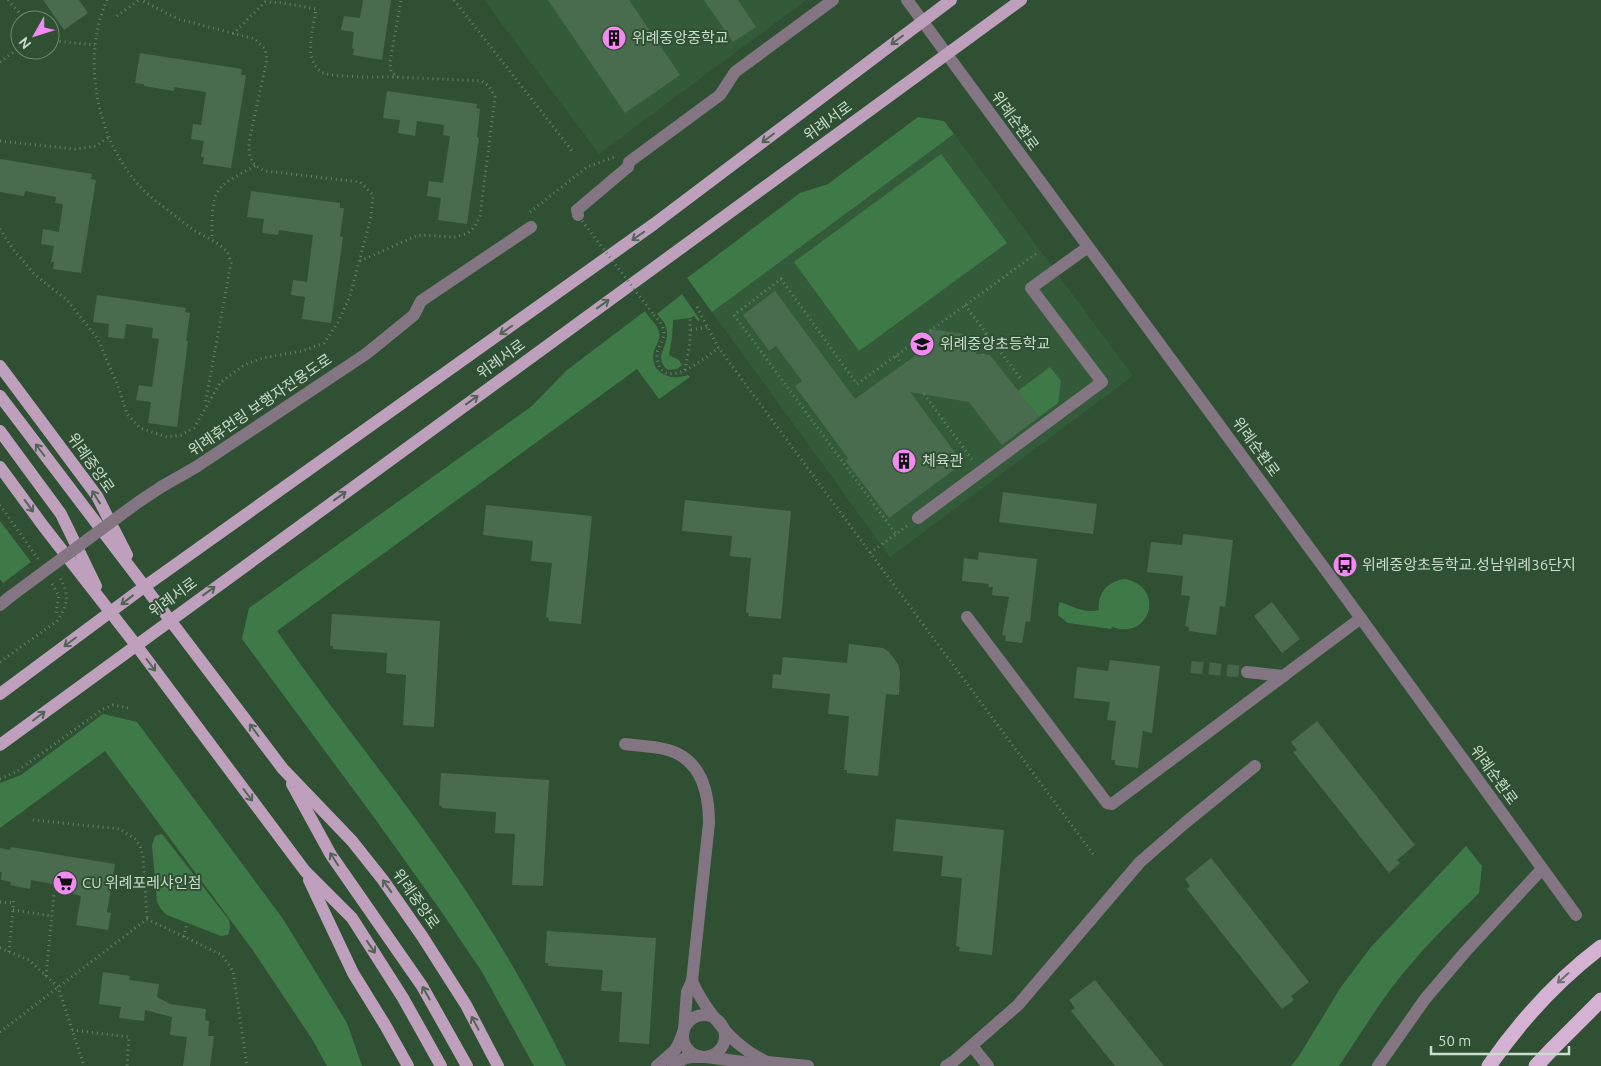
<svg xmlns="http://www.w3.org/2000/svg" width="1601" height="1066" viewBox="0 0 1601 1066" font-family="Ubuntu,'Noto Sans KR',sans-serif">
<rect width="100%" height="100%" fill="#2f5033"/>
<g fill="#335b39">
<polygon points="484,0 806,0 599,154"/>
<polygon points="954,134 1133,376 890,557 712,312"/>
</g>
<g fill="#3e7a47">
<polygon points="918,117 944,121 954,134 712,312 687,278 800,193 828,184"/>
<polygon points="941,154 1007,243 859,351 794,262"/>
<path d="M682 294 700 320 698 321 694 316 690 318 673 320 672 338 669 355 679 360 682 365 677 369 668 370C651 356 672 345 666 327 665 322 660 318 657 314Z"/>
<path d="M645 311C649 318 658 325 659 332 662 345 647 349 656 368 665 378 676 379 688 375L690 377 659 399 637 369 277 631C330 708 390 781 443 857 489 923 531 994 566 1066H534L482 972 441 911 373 816 242 639 249 608 532 406 567 370Z"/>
<polygon points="1050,367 1061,381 1058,403 1039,417 1018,391"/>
<polygon points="0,521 31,562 3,583 0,579"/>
<path d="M1125 579C1166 587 1151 641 1112 627L1111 629 1068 623 1058 615 1059 602C1074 606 1083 614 1099 610 1097 593 1108 581 1125 579Z"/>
<polygon points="103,714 137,722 283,919 347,1023 362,1066 327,1066 312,1039 252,949 105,751 0,828 0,783 21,775"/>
<polygon points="162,834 170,844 229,920 230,928 228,935 221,936 167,915 161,909 157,902 152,845 155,836"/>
<path d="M1466 846 1482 866 1479 893C1455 917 1431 940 1410 965 1383 996 1362 1032 1339 1066H1291L1299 1056 1341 987 1371 947Z"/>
</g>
<g fill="#4a6c4e">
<polygon points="43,0 79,0 88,13 64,30"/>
<polygon points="363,0 391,0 382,60 353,55 354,49 352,48 354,32 341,30 344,16 360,18"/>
<polygon points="548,0 629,0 680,75 625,113"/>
<polygon points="704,0 738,0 756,27 733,42"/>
<polygon points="140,53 242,69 241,75 246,75 231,168 203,164 204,157 201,157 204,141 191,139 193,124 201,125 206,92 174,87 174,91 144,86 144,84 135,83"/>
<polygon points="387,91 477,104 476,108 480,109 477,137 479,138 467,224 438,220 441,198 427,196 429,181 443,183 450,136 443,135 444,125 417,121 415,136 398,133 400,120 383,118"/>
<polygon points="0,159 92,174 91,179 96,180 81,273 53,269 54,262 51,262 54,246 41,244 43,229 59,232 63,204 55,203 56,197 25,191 24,196 0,192"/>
<polygon points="251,191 340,203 340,208 344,208 340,236 343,237 331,323 302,319 305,297 291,295 293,280 307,282 313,235 279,230 278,235 262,233 264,219 247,217"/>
<polygon points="775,291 855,399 927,347 929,329 978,336 976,354 990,355 1039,417 1002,445 969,402 910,392 963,463 889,518 845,460 848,458 795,386 802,381 776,346 769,351 743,315"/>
<polygon points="97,295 186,308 185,312 190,313 186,341 188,341 177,427 148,423 151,402 136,400 139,385 152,387 159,339 152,338 153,328 126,324 124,339 108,337 109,324 93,322"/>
<polygon points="1003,492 1097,504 1093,534 999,522"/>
<polygon points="685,500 791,511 781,619 748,616 749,613 746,612 751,558 730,556 732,536 682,531"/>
<polygon points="486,505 592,516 581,624 549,621 549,618 546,617 552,563 531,561 533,541 483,535"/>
<polygon points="1183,534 1233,540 1225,607 1220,606 1216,635 1189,631 1189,627 1185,626 1190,596 1181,595 1183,576 1147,572 1151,542 1182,545"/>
<polygon points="979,552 1037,559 1030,622 1026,621 1022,643 1005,641 1006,636 1002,635 1009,597 992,595 993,587 988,587 989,584 962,581 964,558 978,560"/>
<polygon points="1272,602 1300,639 1282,653 1254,616"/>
<polygon points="332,614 440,621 434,727 403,725 406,675 386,673 387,653 333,649 333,646 330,646"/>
<polygon points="849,644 883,648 889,652 898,664 900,672 899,695 886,694 878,776 847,773 847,770 844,770 849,716 828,714 830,694 772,688 773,674 781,675 783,657 847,663"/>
<polygon points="1110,660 1160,666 1152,733 1143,731 1138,768 1115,765 1115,760 1111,760 1116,721 1107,720 1110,702 1074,698 1077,667 1108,671"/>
<polygon points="1317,721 1415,845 1397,860 1400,863 1389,873 1293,752 1297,750 1291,742"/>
<polygon points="441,773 549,780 543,886 512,885 515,834 495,833 496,812 442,808 442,806 439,805"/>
<polygon points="896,819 1004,830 992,955 959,951 960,947 956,946 962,878 941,876 943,856 893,851"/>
<polygon points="11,847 115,864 107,912 111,913 108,930 76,925 81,896 73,894 74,888 31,880 30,889 10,885 11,882 1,880 2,872 0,872 0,848 10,850"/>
<polygon points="1211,858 1309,982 1291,996 1294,1000 1282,1009 1187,889 1190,886 1185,879"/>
<polygon points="547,931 656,938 649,1044 619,1042 622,992 601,991 603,970 548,966 548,963 545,963"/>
<polygon points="103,972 130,976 129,980 159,984 157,997 170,1004 206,1009 205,1020 209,1021 208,1036 214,1036 210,1066 183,1066 187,1037 170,1035 172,1017 145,1010 144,1021 119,1018 121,1007 99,1004"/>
<polygon points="1095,980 1164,1066 1115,1066 1071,1011 1075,1008 1069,1000"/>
</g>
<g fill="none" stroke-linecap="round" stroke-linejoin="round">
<polyline stroke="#46654a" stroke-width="12" stroke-dasharray="12 6" stroke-linecap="butt" points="1191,667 1247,672"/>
<g stroke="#66826a" stroke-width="3" stroke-dasharray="1 4" stroke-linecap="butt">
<polyline points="8,0 26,20"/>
<path d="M107 0C78 64 100 158 156 201 168 210 180 220 192 229 203 236 219 242 227 252 229 255 230 260 231 263L205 405"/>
<polyline points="454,0 573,152"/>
<polyline points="117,16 139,0"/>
<path d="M233 34 265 2 284 3 316 9C314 24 309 41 311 55 312 60 316 69 321 72 332 78 382 77 398 77"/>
<polyline points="50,39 55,41 95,45"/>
<polyline points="0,62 20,47"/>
<polyline points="0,141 75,149 96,146 109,137"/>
<polyline points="530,212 587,167 614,157"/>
<path d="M0 229 12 248 35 275 67 300 98 339 119 389 127 414 140 428 167 437 181 435 194 428 220 383 244 365 263 358 302 351 324 343 338 322 350 296 371 217 373 195 360 182 265 171C250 164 249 158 249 142L267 59 265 49 255 39 178 19 141 0"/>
<path d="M212 236C212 189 213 188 255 166"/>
<polyline points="360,261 418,235 456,237 468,233 475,226 480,216 495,97 489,86 482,81 398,77 391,72 390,62 401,0"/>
<polyline points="965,305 1021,379"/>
<polyline points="697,307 718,347 1093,854"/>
<path d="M654 315C657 319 662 323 663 328 667 337 658 345 657 354 657 359 658 365 661 369 675 385 706 356 719 348"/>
<polyline points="691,330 707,327"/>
<polyline points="983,355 986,333"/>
<polyline points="896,356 901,363"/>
<polyline points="685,370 690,342 690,318"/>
<polyline points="924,394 973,461"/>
<polyline points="0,505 38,559"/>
<polyline points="907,526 896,534 734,315 781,279 857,384 1037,253"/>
<polyline points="870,553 896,534"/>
<polyline points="52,584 59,596 56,613"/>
<path d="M0 662 57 621C68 605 70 595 60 578"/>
<polyline points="0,779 16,772 103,709 113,705 128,708"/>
<polyline points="33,820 120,829 135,839 140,846 143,856 147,919"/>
<polyline points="144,876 155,878"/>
<polyline points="0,902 13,903"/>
<polyline points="13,910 52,916"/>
<polyline points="184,937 187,922"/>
<polyline points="0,948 29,960 58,987 84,1066"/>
<polyline points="9,952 14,898"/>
<polyline points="46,976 54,894"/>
<polyline points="72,1030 129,1037 127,1066"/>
<polyline points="0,1032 147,919 222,955 233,971 247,1066"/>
</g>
<g stroke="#847583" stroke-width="12">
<polyline points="907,0 1344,595 1576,915"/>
<polyline points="578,215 577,210 628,167 629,162 720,95 735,72 833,0"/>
<polyline points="161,487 196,467 366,354 414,315 421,301 531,227"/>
<polyline points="918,518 1102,382 1031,288 1088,247"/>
<polyline points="0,605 11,596"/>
<polyline points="967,617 1107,803 1112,804 1361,618"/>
<polyline points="1247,672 1284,676"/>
<path d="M625 744C638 746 651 746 664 749 701 757 709 791 709 823L692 981 687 992 684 1030 679 1043 675 1050 657 1066"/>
<path d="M692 981C701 1002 725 1035 744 1048 751 1054 759 1058 767 1062"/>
<circle cx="704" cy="1036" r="21"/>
<polyline points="972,1046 988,1066"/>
<polyline points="673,1066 685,1058 691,1057 706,1057 750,1063 767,1062 808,1066"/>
<polyline points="946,1066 954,1061 1018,1005 1140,862 1185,823 1255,766"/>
<polyline points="1378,1066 1425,999 1466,951 1542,869"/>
</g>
<g stroke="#bea0bd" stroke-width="12">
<polyline points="0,366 97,496 127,555"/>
<polyline points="0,396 283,769 352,841 383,880 422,936 466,1005 498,1066"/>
<polyline points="0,431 61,514 96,586"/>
<polyline points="0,467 44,527 136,645 305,871 352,918 403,998 441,1066"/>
<polyline points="0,694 144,587 654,224 951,0"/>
<polyline points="0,745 1021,0"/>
<polyline points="292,784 331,855 422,986 467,1066"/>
<polyline points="309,880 353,973 385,1025 408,1066"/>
</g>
<g stroke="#d5b1d4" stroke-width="15">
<path d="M1489 1066C1521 1020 1556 981 1601 947"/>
<polyline points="1536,1066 1553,1048 1601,1000"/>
</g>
<polyline stroke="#66826a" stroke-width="3" stroke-dasharray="1 4" stroke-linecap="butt" points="579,217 654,315"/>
<polyline stroke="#847583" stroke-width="12" points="11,596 137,503 161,487"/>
</g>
<defs><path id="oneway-shaft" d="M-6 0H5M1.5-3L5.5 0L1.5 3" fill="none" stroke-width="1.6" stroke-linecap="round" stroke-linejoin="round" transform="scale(1.25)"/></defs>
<g stroke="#536456">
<use href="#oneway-shaft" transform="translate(897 40) rotate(143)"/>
<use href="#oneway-shaft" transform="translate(768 138) rotate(143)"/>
<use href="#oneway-shaft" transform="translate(638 236) rotate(145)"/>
<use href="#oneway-shaft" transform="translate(603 304) rotate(-36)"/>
<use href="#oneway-shaft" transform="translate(506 330) rotate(145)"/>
<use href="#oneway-shaft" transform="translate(472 400) rotate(-36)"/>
<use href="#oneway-shaft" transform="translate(40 450) rotate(-127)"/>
<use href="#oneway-shaft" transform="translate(340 496) rotate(-36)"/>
<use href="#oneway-shaft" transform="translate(96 497) rotate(-122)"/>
<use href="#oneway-shaft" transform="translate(29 506) rotate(54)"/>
<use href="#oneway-shaft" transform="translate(209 591) rotate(-36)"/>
<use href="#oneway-shaft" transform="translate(127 600) rotate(142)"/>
<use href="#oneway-shaft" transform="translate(70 642) rotate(143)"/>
<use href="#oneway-shaft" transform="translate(151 665) rotate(53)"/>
<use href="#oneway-shaft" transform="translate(39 716) rotate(-37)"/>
<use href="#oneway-shaft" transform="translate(254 730) rotate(-127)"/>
<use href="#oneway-shaft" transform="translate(248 795) rotate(53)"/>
<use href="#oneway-shaft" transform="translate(334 859) rotate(-123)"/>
<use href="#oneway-shaft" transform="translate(387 886) rotate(-125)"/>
<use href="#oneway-shaft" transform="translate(371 947) rotate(56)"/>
<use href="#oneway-shaft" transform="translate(426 993) rotate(-119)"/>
<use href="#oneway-shaft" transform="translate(475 1023) rotate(-118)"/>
</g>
<use stroke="#69726b" href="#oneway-shaft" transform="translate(1563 978) rotate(138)"/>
<defs>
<symbol id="building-disc" viewBox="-11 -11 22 22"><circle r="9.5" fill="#f28af2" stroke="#2f5033"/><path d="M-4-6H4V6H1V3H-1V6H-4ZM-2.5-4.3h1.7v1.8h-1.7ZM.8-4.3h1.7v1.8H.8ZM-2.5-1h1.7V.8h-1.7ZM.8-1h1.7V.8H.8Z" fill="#111"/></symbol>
<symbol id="school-disc" viewBox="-11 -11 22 22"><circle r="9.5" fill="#f28af2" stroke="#2f5033"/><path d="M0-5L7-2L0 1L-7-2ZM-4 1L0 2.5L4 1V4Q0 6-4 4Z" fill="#111"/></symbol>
<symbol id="bus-disc" viewBox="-11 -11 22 22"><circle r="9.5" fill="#f28af2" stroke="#2f5033"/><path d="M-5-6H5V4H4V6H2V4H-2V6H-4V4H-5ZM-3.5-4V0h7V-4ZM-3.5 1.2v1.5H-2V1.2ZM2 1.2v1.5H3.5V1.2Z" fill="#111"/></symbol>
<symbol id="supermarket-disc" viewBox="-11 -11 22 22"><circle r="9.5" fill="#f28af2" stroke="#2f5033"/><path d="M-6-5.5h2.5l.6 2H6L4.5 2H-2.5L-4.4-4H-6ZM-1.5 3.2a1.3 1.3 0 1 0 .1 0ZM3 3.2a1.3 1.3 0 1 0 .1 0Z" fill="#111"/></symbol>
</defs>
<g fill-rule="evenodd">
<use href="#building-disc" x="600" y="24" width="28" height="28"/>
<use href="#school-disc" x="908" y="330" width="28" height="28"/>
<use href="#building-disc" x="890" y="447" width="28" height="28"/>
<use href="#bus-disc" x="1331" y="551" width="28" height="28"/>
<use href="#supermarket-disc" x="51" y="869" width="28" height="28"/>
</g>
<g text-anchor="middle" stroke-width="4" stroke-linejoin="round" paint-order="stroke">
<g font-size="15" fill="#caddcc" stroke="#2f5033" text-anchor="start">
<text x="632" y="43">위례중앙중학교</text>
<text x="940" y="349">위례중앙초등학교</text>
<text x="922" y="466">체육관</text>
<text x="1362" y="570">위례중앙초등학교.성남위례36단지</text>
<text x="82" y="888">CU 위례포레샤인점</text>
</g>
<g font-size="15" fill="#caddcc" stroke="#2f5033">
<text transform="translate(828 121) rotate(-36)" y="5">위례서로</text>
<text transform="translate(1015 121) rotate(54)" y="5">위례순환로</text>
<text transform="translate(501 359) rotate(-36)" y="5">위례서로</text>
<text transform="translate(260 405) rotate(-34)" y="5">위례휴먼링 보행자전용도로</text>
<text transform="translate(1256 447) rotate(54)" y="5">위례순환로</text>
<text transform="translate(91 463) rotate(55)" y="5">위례중앙로</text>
<text transform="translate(173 597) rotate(-36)" y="5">위례서로</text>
<text transform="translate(1494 775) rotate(54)" y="5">위례순환로</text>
<text transform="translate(416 899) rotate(55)" y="5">위례중앙로</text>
</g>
</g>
<g transform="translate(35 35) rotate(231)"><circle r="24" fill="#2f5033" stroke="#6d8870"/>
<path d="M0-4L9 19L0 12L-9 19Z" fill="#f28af2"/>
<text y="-8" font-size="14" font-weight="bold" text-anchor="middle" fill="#caddcc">N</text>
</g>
<path d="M1431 1046v8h138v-8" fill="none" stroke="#caddcc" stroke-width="2.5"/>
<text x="1438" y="1046" font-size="15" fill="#caddcc" stroke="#2f5033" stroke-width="4" paint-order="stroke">50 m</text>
</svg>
